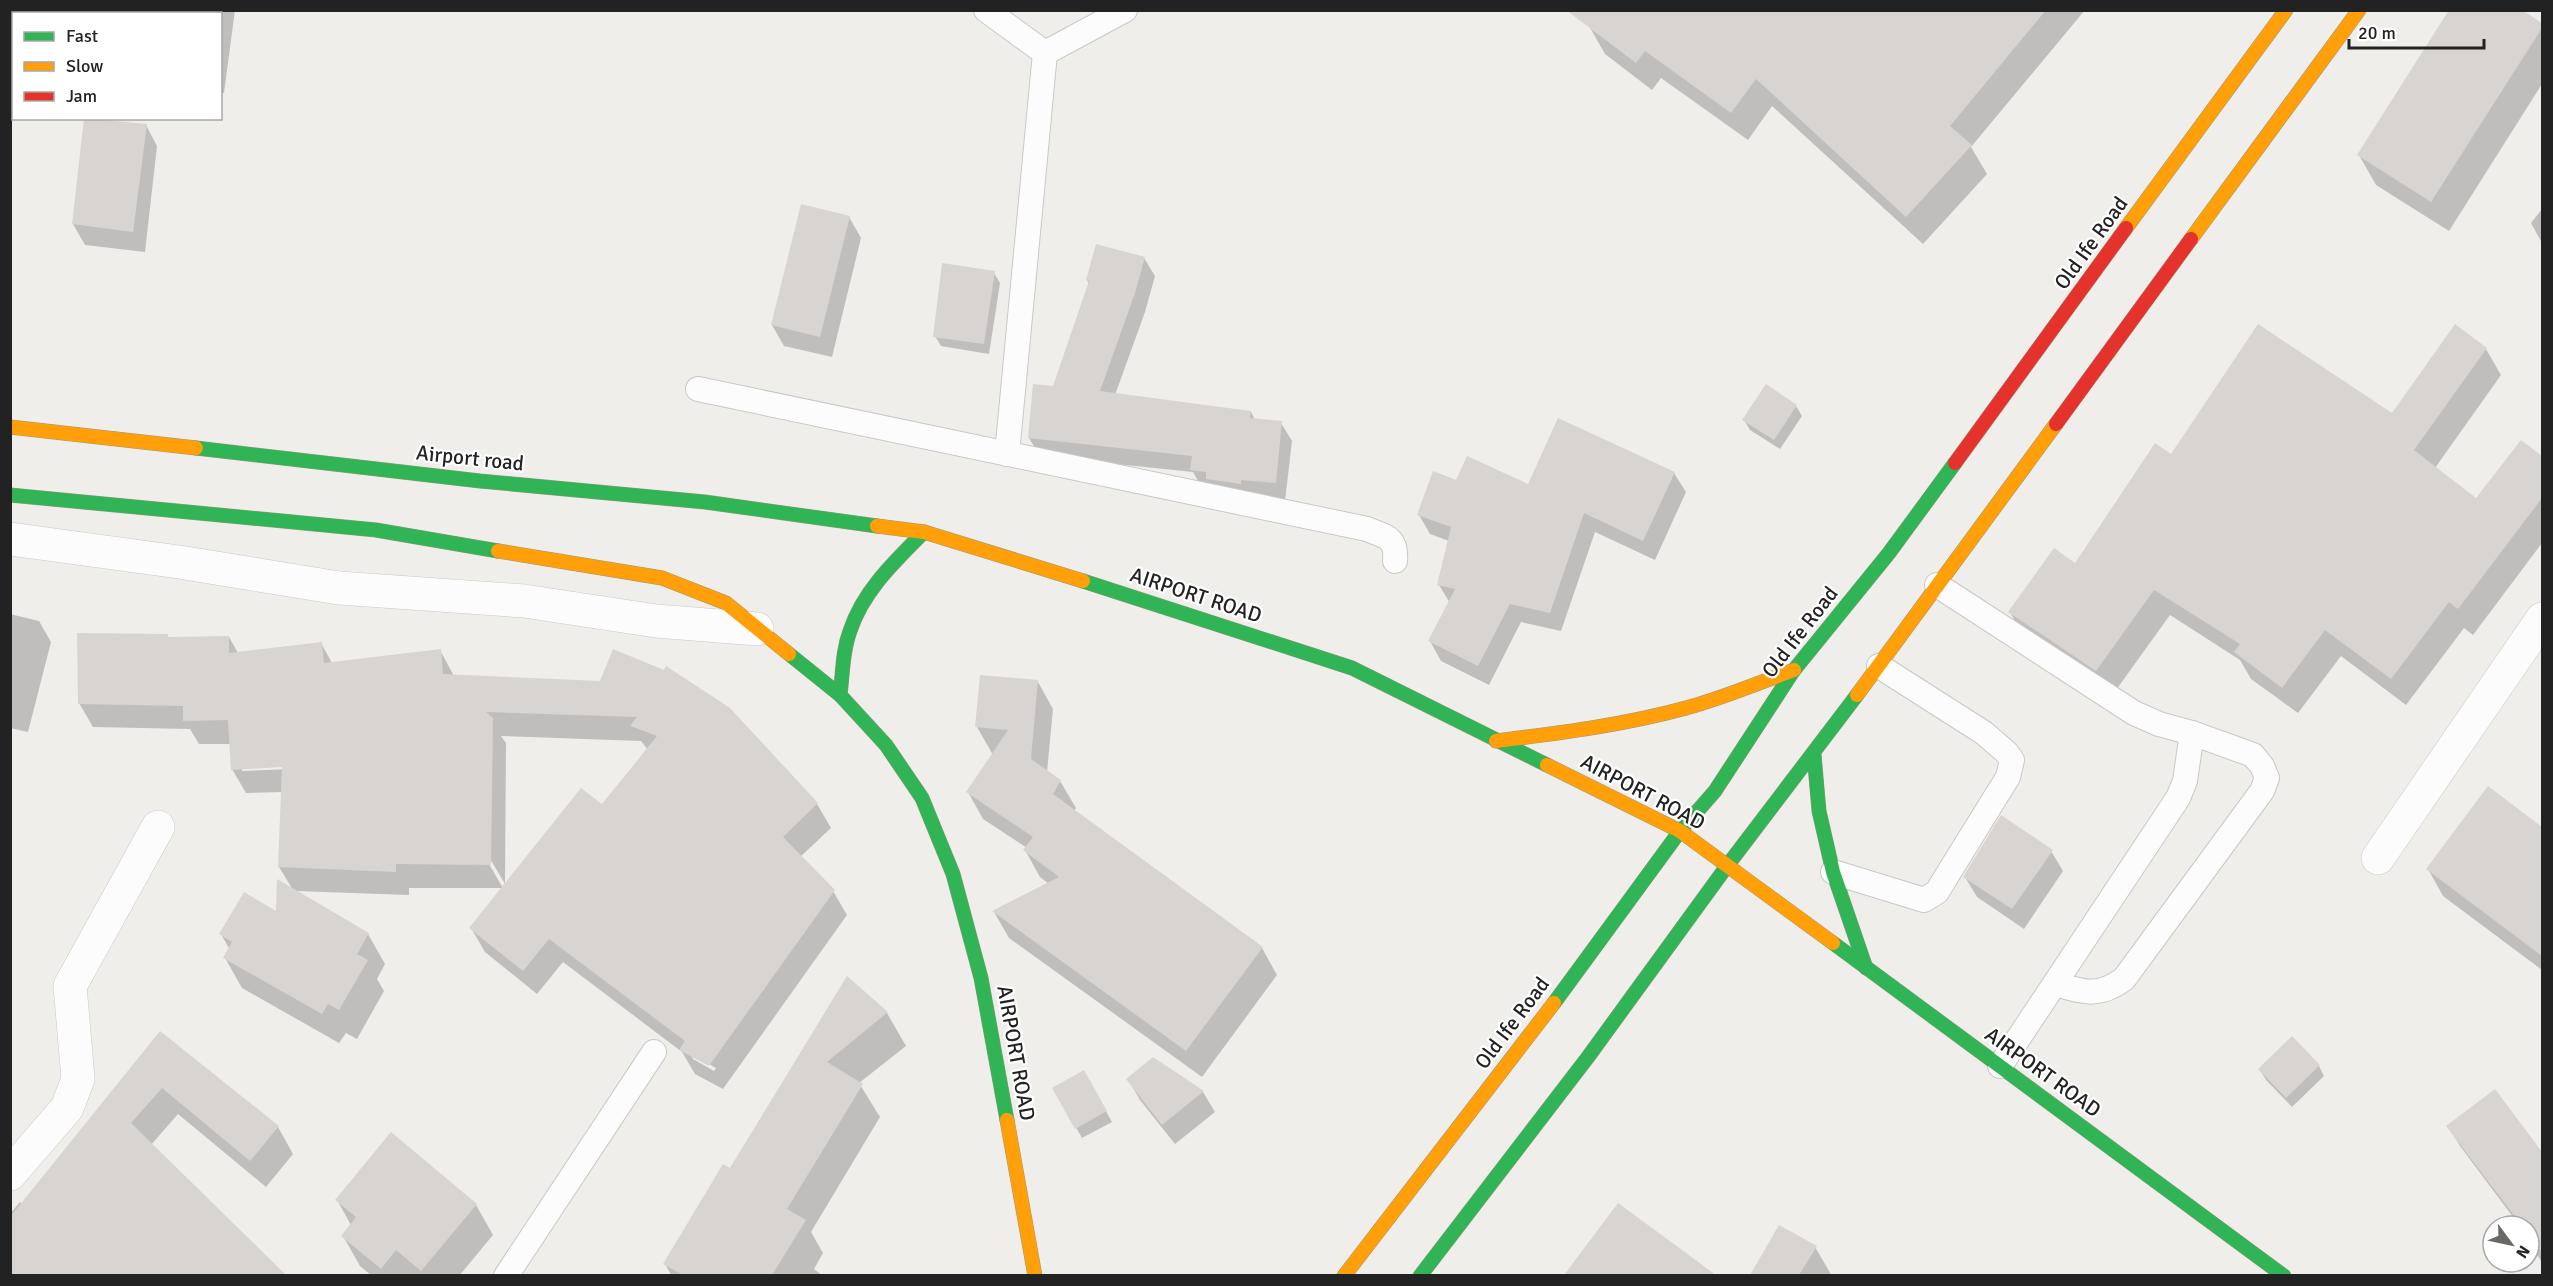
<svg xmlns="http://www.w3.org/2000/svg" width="2553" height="1286" viewBox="0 0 2553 1286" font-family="Signika,sans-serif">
<rect width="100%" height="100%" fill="#f0eeeb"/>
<g fill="#0003" fill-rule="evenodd">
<polygon points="18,10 235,10 224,93 220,92 220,14 17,14"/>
<polygon points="1600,10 2085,10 1971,147 1987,174 1923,244 1772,106 1748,140 1661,78 1652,90 1605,54 1589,26"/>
<polygon points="2519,10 2542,25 2542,84 2449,231 2376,185 2359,155"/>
<polygon points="86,118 146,125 157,146 145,252 85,245 73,224"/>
<polygon points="2542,209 2542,243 2531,223"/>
<polygon points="849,217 861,238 832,357 784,346 772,325"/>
<polygon points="1144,258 1155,276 1145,312 1115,395 1251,412 1255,420 1281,423 1292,441 1285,501 1202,488 1193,472 1040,456 1029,438 1054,388 1089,284 1087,280"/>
<polygon points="994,273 1000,283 989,354 941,346 935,336"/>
<polygon points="2486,349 2501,375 2435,468 2476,500 2521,442 2542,458 2542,543 2473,635 2464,628 2406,705 2341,656 2298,713 2251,679 2240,660 2170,615 2111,697 2025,639 2010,612 2075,565 2171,456 2392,415"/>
<polygon points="1796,406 1802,416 1780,449 1750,430 1744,420"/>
<polygon points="1674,473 1686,492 1655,560 1595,532 1561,631 1521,622 1489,685 1441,661 1430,641 1450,603 1439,585 1449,541 1430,534 1419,515 1457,482 1529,486"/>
<polygon points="10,614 39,621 51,642 28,732 10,728"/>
<path d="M229 637 238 653 321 643 332 663 440 650 454 676 601 682 817 804 831 828 800 857 833 891 847 915 723 1089 695 1074 682 1052 563 962 537 994 485 952 471 928 503 888H409V895L295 891 368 934 385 964 377 979 384 991 357 1039 346 1033 339 1043 242 988 225 958 230 950 221 934 277 913 293 890 279 867 283 792 246 793 232 769 231 744H199L190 729 93 727 79 703 169 639ZM501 736 641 741 648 750 602 807 503 888 486 859 489 857 505 884 506 743ZM289 766 290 769 242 771V768ZM691 1054 716 1068 714 1071 693 1059Z"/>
<polygon points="1038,682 1053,709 1047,772 1060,781 1076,808 1074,811 1262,948 1277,975 1202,1077 1009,938 994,912 1049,884 1040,877 1025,850 1027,848 983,819 968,792 993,755 977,727"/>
<polygon points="2488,788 2542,828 2542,970 2443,896 2428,869"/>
<polygon points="2051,851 2063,871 2024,929 1977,897 1965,877"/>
<polygon points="848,978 887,1013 906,1046 859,1083 880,1117 811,1232 823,1253 814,1269 823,1276 672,1276 665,1264 730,1170"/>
<polygon points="160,1033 278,1127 293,1154 266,1187 178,1114 151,1145 284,1276 10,1276 10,1214 20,1202 23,1205"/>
<polygon points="2319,1066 2324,1076 2292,1107 2266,1080 2260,1070"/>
<polygon points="1084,1072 1112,1122 1082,1138 1054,1088"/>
<polygon points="1128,1079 1203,1092 1215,1112 1175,1144 1140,1100"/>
<polygon points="2494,1091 2542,1154 2542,1262 2529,1244 2529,1226 2517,1226 2513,1217 2460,1146 2448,1126"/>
<polygon points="337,1200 476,1205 493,1235 459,1276 372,1276 360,1266 343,1236 351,1225"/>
<polygon points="1618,1205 1675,1247 1691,1276 1566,1276"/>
<polygon points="1779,1227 1815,1247 1832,1276 1752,1276"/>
</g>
<g fill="#d7d4d2">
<polygon points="1566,10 2046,10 1950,126 1972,145 1906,217 1756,79 1731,113 1645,51 1636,63"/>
<polygon points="2449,10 2522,10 2542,23 2542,28 2431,202 2357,155"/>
<polygon points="84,118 147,124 133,232 72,224"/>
<polygon points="801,204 850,216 820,337 771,325"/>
<polygon points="1096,244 1145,257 1135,293 1100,391 1251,411 1250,418 1282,421 1276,483 1241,480 1241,484 1206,479 1206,472 1190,470 1192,456 1028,438 1033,384 1053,386 1089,281 1086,280"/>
<polygon points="942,263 995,271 984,344 933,337"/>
<polygon points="2258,324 2392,413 2455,324 2487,348 2414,450 2476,498 2521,440 2542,456 2542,498 2458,609 2449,602 2391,679 2325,630 2282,688 2234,652 2240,644 2154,590 2096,671 2008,612 2054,548 2075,563 2155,443 2171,454"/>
<polygon points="1766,384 1797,405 1774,440 1742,420"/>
<polygon points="1558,418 1675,472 1643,541 1584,513 1550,613 1510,604 1478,666 1428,641 1455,589 1437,585 1451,527 1417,515 1433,471 1456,480 1467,456 1528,484"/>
<polygon points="77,633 168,634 168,637 229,636 229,653 322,642 324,663 441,649 443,674 600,681 613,649 664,670 666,666 730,708 818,803 783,837 835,890 709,1066 679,1050 685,1041 549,939 523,971 469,928 581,788 602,804 657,736 630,726 637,717 486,712 493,718 491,865 396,864 396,872 278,867 282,767 231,770 228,720 183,721 183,706 78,704"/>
<polygon points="980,675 1038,680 1031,759 1061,780 1053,794 1263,947 1186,1051 992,911 1059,877 1023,850 1033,837 966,792 1008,730 975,727"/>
<polygon points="2488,786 2542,827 2542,956 2426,869"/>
<polygon points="2001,815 2053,850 2012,909 1963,877"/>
<polygon points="277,879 369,933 357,954 368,960 339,1010 328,1004 322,1014 223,958 232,942 219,934 244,892 276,911"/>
<polygon points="847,976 888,1012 827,1062 863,1084 787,1209 806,1220 772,1275 683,1275 663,1264 723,1164 730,1168"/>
<polygon points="160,1031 279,1126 250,1161 162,1088 131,1123 286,1275 10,1275 10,1217"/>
<polygon points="2292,1036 2320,1065 2286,1098 2258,1069"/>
<polygon points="1153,1057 1204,1091 1162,1125 1126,1079"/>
<polygon points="1084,1070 1107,1111 1075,1129 1052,1088"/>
<polygon points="2495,1089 2542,1152 2542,1252 2529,1235 2529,1226 2522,1226 2446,1126"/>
<polygon points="391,1132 477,1204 421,1271 396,1250 381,1269 341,1236 356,1217 335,1200"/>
<polygon points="1618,1203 1716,1275 1564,1275"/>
<polygon points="1779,1225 1817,1246 1799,1275 1750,1275"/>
</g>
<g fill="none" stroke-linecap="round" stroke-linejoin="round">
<defs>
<g id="lane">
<polyline points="986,10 1045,53 1007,454"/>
<polyline points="1045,53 1125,10"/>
<path d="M698 389 1367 529C1386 537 1397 537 1395 561"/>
<path d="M1937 585 2134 713 2159 724 2192 733 2253 755 2262 766 2267 778 2262 791 2124 979C2098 998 2084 992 2055 984"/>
<polyline points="1833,872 1924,900 1937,892 1946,877 2008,777 2012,760 2006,752 1984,733 1879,666"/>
<polyline points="2000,1066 2178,798 2185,781 2192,733"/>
<polyline points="506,1276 654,1052"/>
</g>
<g id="street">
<polyline points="10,539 179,562 339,588 524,601 656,621 757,629"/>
<polyline points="2378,858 2542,619"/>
<polyline points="10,1174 67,1108 78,1079 70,986 158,827"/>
</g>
<g id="fast">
<polyline points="196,448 480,481 705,502 877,526"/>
<polyline points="10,495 376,530 498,551"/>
<polyline points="1083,581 1352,668 1547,765"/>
<polyline points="789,654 840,695 886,745 922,798 953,874 981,978 1007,1120"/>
<path d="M840 695C843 674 842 652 850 631 863 591 895 561 924 532"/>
<polyline points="1814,754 1819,811 1833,872 1866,968"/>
<polyline points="1833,943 2284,1276"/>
<polyline points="1554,1003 1680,831 1715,791 1794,670 1889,553 1955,463"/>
<polyline points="1420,1276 1588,1057 1727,866 1857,695"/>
</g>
<g id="slow">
<polyline points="2126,228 2286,10"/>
<polyline points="2191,239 2359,10"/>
<polyline points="10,427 196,448"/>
<polyline points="877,526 924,532 1083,581"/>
<polyline points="498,551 662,578 726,603 789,654"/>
<polyline points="1857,695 2056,424"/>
<path d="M1496 741C1560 733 1624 725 1686 708 1723 698 1758 683 1794 670"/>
<polyline points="1547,765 1680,831 1833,943"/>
<polyline points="1007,1120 1035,1276"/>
<polyline points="1344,1276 1554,1003"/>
</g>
<g id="jam">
<polyline points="2056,424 2191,239"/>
<polyline points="1955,463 2126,228"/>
</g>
</defs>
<use href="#lane" stroke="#c9c8c7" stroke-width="26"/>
<use href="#street" stroke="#c9c8c7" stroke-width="34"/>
<use href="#fast" stroke="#999a82" stroke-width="15"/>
<use href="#slow" stroke="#999a82" stroke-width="15"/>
<use href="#jam" stroke="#999a82" stroke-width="15"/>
<use href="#lane" stroke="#fdfcfc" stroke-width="24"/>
<use href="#street" stroke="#fdfcfc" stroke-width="33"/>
<use href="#fast" stroke="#30b455" stroke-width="14"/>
<use href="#slow" stroke="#ff9f0a" stroke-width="14"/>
<use href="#jam" stroke="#e5322d" stroke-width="14"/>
</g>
<g text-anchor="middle" stroke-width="4.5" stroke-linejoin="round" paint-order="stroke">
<g font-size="21" fill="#222" stroke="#fff">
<text transform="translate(2091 243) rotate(-54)" y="7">Old Ife Road</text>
<text transform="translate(470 458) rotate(6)" y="7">Airport road</text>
<text transform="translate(1196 595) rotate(18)" y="7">AIRPORT ROAD</text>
<text transform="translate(1800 632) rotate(-52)" y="7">Old Ife Road</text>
<text transform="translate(1643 792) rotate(28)" y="7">AIRPORT ROAD</text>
<text transform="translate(1512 1023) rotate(-53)" y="7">Old Ife Road</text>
<text transform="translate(1016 1053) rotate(80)" y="7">AIRPORT ROAD</text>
<text transform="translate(2043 1072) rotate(36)" y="7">AIRPORT ROAD</text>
</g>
</g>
<rect width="2553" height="1286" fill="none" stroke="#222222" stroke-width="24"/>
<rect x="12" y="12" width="210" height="108" fill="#ffffff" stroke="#a7a7a7" stroke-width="1.5"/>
<rect x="24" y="32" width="30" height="9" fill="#30b455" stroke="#a7a7a7" stroke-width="1.5"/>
<text x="66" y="42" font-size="18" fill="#222222">Fast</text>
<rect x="24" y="62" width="30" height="9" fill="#ff9f0a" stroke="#a7a7a7" stroke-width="1.5"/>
<text x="66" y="72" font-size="18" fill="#222222">Slow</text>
<rect x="24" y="92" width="30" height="9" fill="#e5322d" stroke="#a7a7a7" stroke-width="1.5"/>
<text x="66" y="102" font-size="18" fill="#222222">Jam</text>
<g transform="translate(2511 1244) rotate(123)"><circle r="28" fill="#ffffff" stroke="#a7a7a7" stroke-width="1.5"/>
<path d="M0-4.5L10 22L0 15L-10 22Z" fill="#6a6968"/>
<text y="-9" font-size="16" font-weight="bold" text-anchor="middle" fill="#222222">N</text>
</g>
<path d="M2349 39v9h135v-9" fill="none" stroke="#222222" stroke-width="3"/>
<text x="2358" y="39" font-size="18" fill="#222222" stroke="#ffffff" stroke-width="4.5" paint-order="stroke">20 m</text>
</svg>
